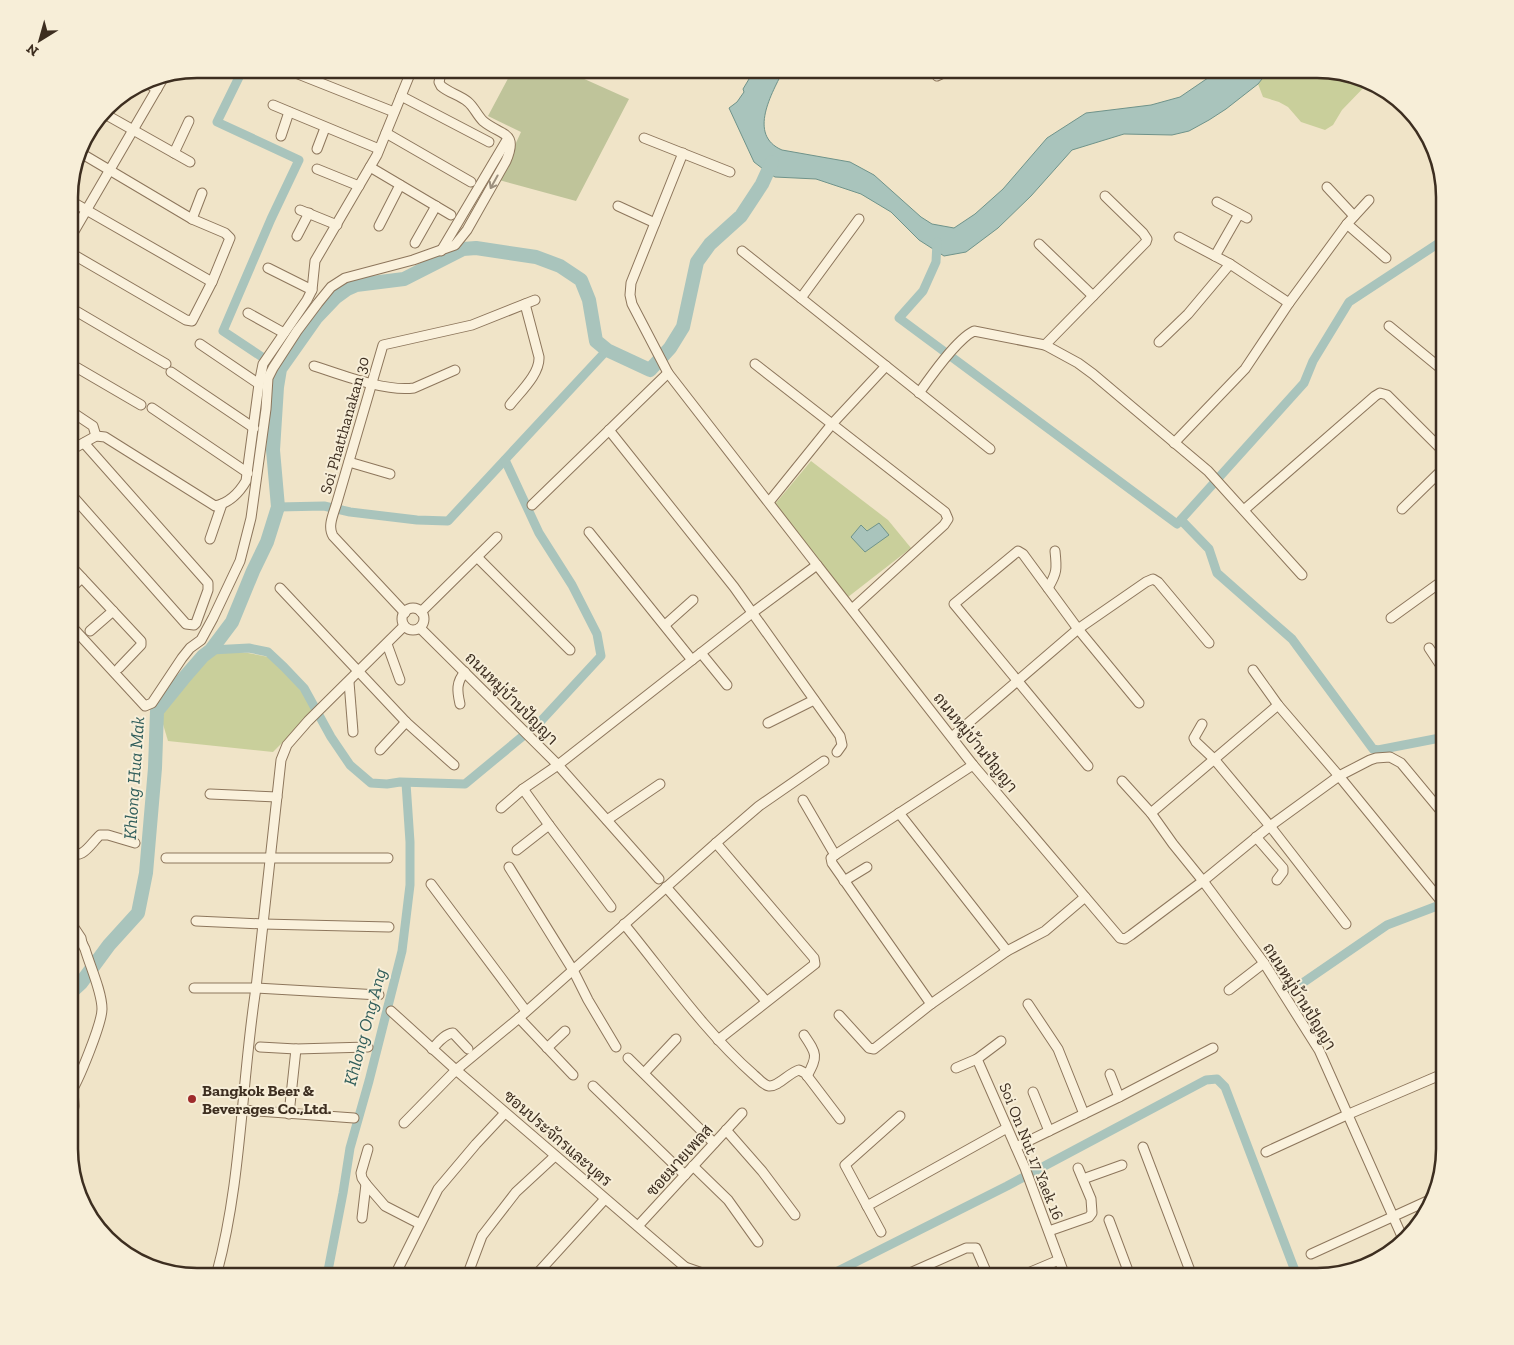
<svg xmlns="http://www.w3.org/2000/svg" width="1514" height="1345" viewBox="0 0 1514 1345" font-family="'Zilla Slab',Sarabun,serif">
<rect width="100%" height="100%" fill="#f0e4c8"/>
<g fill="#c9cf9b">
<polygon points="1270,69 1318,69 1366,78 1370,81 1342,110 1333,125 1325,130 1301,122 1288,107 1279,102 1263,97 1258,84"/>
<polygon points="811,461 888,520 911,548 848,597 775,504"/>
<polygon points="216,650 248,653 274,658 316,709 273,752 168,741 160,714 183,679"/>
</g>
<polygon fill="#bfc49a" points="513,69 562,69 629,99 576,201 499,180 521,132 488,116"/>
<g fill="#a9c4bc" stroke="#6f938a">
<path d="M755 69H784C772 93 747 135 782 150L850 162 874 175 921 217 932 224 954 228 975 214 1003 189 1047 138 1086 113 1151 105 1180 97 1221 69H1270L1258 84 1226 109 1209 120 1189 131 1172 135 1124 134 1072 150 1031 196 998 228 966 252 944 256 919 240 891 212 861 194 816 179 775 177 767 172 754 162 729 108 737 102 744 92 743 89Z"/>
<polygon points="879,523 889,535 865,552 851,537 861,525 867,531"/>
</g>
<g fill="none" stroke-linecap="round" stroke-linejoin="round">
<g stroke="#a9c4bc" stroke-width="9">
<polyline points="243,69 217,122 299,160 271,219 223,331 280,369"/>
<polyline points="937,242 936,262 923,291 899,318 1177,524 1304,383 1313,361 1349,302 1445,239"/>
<polyline points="278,507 324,506 350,512 417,520 448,521 607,350"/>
<polyline points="1181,520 1209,549 1217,573 1292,639 1373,749 1378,750 1445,737"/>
<polyline points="211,650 249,648 268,652 284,667 304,688 331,737 350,765 371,783 387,784 400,782 465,784 540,722 601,656 597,634 572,585 539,533 505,460"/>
<polyline points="1288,993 1387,925 1445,903"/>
<polyline points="327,1276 343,1193 350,1148 369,1081 402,951 410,885 410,842 406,783"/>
<polyline points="828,1276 1007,1186 1206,1080 1217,1079 1225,1087 1297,1276"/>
</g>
<polyline stroke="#a9c4bc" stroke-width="14" points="69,994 81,983 109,945 138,913 146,873 155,768 157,711 183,679 203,656 211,650 232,622 253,571 267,542 278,507 273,450 277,387 280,369 316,318 336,297 347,289 356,285 404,279 463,249 476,248 536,257 560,266 581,280 589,300 596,341 607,350 650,370 670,348 683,327 697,262 710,244 741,216 762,184 772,162"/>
<defs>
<g id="minor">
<polyline points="397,69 410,74"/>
<polyline points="293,72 394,112"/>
<polyline points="937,76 952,69"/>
<polyline points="143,81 157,89"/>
<polyline points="401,96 489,142"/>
<polyline points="273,105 379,149"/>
<polyline points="103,113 190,162"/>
<polyline points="386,133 471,182"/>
<polyline points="281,136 289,112"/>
<polyline points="644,138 730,172"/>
<polyline points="317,149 325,128"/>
<polyline points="174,153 189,121"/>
<polyline points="683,153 631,283 630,295 632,304 668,373 817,565"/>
<polyline points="370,167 451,215"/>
<polyline points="317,169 359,186"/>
<polyline points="1327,187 1354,216"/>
<polyline points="69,200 212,282"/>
<polyline points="1217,202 1247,218"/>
<polyline points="618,206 655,223"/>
<polyline points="300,210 337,225"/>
<polyline points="192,219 202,193"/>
<polyline points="1347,224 1386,258"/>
<polyline points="379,226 400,185"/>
<polyline points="297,236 309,213"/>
<polyline points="1179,237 1230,264 1289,303"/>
<polyline points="69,240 165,75"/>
<polyline points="415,243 436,206"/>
<polyline points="1039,244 1093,296"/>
<polyline points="441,251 508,138"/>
<polyline points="742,251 990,449"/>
<polyline points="69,252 186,320 192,321 212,282 230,238 225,233 192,219 79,152"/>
<polyline points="1215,256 1239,214"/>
<polyline points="268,268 312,290"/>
<polyline points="801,298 859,219"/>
<polyline points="69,307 166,364"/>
<polyline points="248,313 284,333"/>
<polyline points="1389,326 1445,372"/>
<polyline points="1159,342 1188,314 1230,264"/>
<polyline points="200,344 259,384"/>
<polyline points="1045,345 1146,242 1147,239 1143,233 1105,196"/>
<polyline points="69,363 141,405"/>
<polyline points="755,364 945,512 948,519 944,525 852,609"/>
<path d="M314 366C342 375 385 392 414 388L455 370"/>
<polyline points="171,372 254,428"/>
<path d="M919 393C931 376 957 339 974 331L1045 345 1078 363 1093 374 1208 471 1302 575"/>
<path d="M510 405C520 392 540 374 539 357L525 304"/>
<polyline points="152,408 248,473"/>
<polyline points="69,410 93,426 96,436"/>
<polyline points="609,430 734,587 840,736 842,745 837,752"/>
<polyline points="1174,443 1245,369 1289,303 1347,224 1369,200"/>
<path d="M69 451 96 436 105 437 215 506C229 503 239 493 246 481L259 384 263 364 307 300 312 290 315 261 377 155 412 69"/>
<polyline points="349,462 390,474"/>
<polyline points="69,492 186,624 194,625 196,623 208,590 208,583 84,443"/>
<polyline points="769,502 832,424 886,366"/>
<polyline points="532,505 668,373"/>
<polyline points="1402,509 1445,467"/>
<polyline points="1244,510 1375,396 1380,393 1387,395 1445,453"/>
<polyline points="589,532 692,660"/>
<polyline points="210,539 222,504"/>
<polyline points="477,557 570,650"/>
<polyline points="69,564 141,641 141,645 119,668"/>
<polyline points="280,588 406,722 454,765"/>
<path d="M1048 588C1057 573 1057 569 1055 551"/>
<polyline points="69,590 82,578"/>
<circle cx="413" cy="619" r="11"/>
<polyline points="421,612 497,537"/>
<path d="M405 613 333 536C327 526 334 513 337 502L383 345 472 325 535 300"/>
<polyline points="1391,618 1445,579"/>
<polyline points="665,625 693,600"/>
<path d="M69 628 75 630 145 706 152 703 182 658 190 648 201 640 213 618 240 561 251 518 266 409 268 378 273 368 297 331 318 303 331 287 345 278 413 260 455 245 467 230 506 161C519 131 501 136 483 121 477 115 474 107 468 102 460 95 449 93 441 86L439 82 442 69"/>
<polyline points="420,628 558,765 752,613 817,565 973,765 1120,938 1125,939 1131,935 1203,881 1264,963 1319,1050 1404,1241"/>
<polyline points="90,631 113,611"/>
<polyline points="387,644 400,680"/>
<polyline points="1429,648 1445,672"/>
<polyline points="701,653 727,685"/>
<polyline points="1253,670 1278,705 1339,776 1370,760 1376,758 1390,757 1401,763 1445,816"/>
<polyline points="349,682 353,732"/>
<path d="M460 704C457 691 456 682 465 672"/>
<polyline points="768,723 814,700"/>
<polyline points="1202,724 1194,738 1196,742 1214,759 1270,826 1346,924"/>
<polyline points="952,737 1078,629 1146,582 1153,579 1158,582 1209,643"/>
<polyline points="380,750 406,722"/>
<polyline points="1088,766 954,604 1018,551 1023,554 1078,629 1139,703"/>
<polyline points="1122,781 1151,813 1173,844 1203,881 1270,826 1339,776 1441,901"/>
<polyline points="523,789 549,825 611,907"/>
<polyline points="210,794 277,797"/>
<polyline points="803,800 835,855"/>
<polyline points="501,808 523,789 558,765 659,879"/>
<polyline points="899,813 1007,951"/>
<polyline points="1151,813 1278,705"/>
<polyline points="607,820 660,784"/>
<polyline points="1256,837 1283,868 1283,872 1277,880"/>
<polyline points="716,843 814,958 815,964 718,1040"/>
<path d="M69 850C81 863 91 843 100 835H108L135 843"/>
<polyline points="517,850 549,825"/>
<polyline points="166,858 388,858"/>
<polyline points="509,867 573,970 588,1000 616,1047"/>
<polyline points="844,881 867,867"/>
<polyline points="431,884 526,1011"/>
<polyline points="666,887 766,1001"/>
<polyline points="196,921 263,924 389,927"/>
<path d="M624 924C665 974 705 1032 754 1075 758 1078 763 1085 769 1086 778 1087 790 1072 799 1070L805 1073 840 1119"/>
<polyline points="69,937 75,942 82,943 81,938 69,920"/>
<polyline points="194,988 256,988 379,995"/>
<polyline points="1229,990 1264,963"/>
<polyline points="931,1004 832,863 831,858 835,855 973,765"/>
<polyline points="1028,1004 1058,1049 1084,1114"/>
<polyline points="391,1011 456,1070 685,1267 711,1276"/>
<polyline points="839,1015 869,1048 874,1049 931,1004 1007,951 1045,931 1085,897"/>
<polyline points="519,1018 573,1075"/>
<path d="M804 1035C817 1054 818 1056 807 1076"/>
<polyline points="260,1047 296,1049 368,1047"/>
<polyline points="547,1048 565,1031"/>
<path d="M432 1049C438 1043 444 1034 453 1033L468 1049"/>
<polyline points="628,1058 714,1143"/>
<polyline points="977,1059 1001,1041"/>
<polyline points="956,1068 977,1059 1025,1168 1065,1276"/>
<polyline points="644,1073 676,1039"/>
<polyline points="1110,1074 1119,1097"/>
<polyline points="593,1086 685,1175"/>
<polyline points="1033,1092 1049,1131"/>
<path d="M69 1095C78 1083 102 1023 102 1009 102 992 90 966 85 949L82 943"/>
<polyline points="243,1110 354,1118"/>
<polyline points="289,1114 296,1049"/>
<polyline points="404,1123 456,1070 519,1018 716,843 759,806 824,761"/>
<polyline points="726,1130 762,1171 795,1215"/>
<polyline points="69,1135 74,1106 73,1089"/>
<polyline points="1016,1147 1119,1097 1213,1048"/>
<polyline points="1143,1147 1192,1276"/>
<polyline points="368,1149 361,1173 362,1178 366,1184 385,1206 420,1224"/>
<polyline points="1266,1152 1349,1114 1445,1073"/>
<polyline points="693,1166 728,1200 758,1242"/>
<polyline points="1083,1179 1122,1165"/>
<polyline points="867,1206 1007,1128"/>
<polyline points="362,1218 366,1184"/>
<polyline points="1109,1220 1130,1276"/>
<polyline points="638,1226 742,1113"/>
<polyline points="1049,1231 1089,1217 1092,1213 1091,1199 1078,1168"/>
<polyline points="881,1232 845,1165 900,1116"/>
<polyline points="1311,1254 1436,1197"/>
<polyline points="398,1269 438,1189 476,1144 505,1113"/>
<path d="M216 1276C242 1182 241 1084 256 988L281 760 287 745 308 721 404 626"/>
<polyline points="467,1276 482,1236 516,1192 555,1156"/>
<polyline points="535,1276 605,1199"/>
<polyline points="582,1276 586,1274 596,1276"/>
<polyline points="677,1276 685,1267"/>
<polyline points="814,1276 818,1274"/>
<polyline points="903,1276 966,1248 976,1248 988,1276"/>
<polyline points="1021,1276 1059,1260"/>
</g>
</defs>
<use href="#minor" stroke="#8d765c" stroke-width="11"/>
<use href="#minor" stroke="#faf1dc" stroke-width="9"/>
</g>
<defs><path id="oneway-shaft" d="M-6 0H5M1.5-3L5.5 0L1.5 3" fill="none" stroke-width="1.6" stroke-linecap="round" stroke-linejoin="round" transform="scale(1.25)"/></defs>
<use stroke="#9c907e" href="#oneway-shaft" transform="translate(494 182) rotate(119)"/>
<circle fill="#9e2a2b" stroke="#f7eed8" stroke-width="2" cx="192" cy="1099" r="5"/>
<g text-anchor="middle" stroke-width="4" stroke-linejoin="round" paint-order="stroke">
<g font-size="16" fill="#3d2e20" stroke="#f7eed8">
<text transform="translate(344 425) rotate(-74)" y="6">Soi Phatthanakan 30</text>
<text transform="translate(512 698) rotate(45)" y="6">ถนนหมู่บ้านปัญญา</text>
<text transform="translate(976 742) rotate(51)" y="6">ถนนหมู่บ้านปัญญา</text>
<text transform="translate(1300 996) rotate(58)" y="6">ถนนหมู่บ้านปัญญา</text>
<text transform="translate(558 1138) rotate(41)" y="6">ซอนประจักรและบุตร</text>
<text transform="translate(1032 1151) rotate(68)" y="6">Soi On Nut 17 Yaek 16</text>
<text transform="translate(679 1160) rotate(-48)" y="6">ซอยมายเพลส</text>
</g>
<g font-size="16" font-weight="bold" fill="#3d2e20" stroke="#f7eed8" text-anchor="start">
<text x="202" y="1096">Bangkok Beer &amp;<tspan x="202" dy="18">Beverages Co.,Ltd.</tspan></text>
</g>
<g font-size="18" font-style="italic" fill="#2f5d5a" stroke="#f7eed8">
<text transform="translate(134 778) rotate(-86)" y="6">Khlong Hua Mak</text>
<text transform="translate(365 1027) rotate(-75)" y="6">Khlong Ong Ang</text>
</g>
</g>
<path d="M0 0H1514V1345H0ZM197 78H1317A119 119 0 0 1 1436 197V1149A119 119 0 0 1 1317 1268H197A119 119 0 0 1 78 1149V197A119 119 0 0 1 197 78Z" fill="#f7eed8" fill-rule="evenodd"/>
<path fill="none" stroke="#3d2e20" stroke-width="2.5" d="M197 78H1317A119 119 0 0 1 1436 197V1149A119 119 0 0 1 1317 1268H197A119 119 0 0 1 78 1149V197A119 119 0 0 1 197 78Z"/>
<g transform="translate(40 40) rotate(217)" stroke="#f7eed8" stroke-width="4" paint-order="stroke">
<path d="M0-4L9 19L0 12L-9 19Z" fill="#3d2e20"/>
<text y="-8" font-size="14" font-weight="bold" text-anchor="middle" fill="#3d2e20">N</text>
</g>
</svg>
